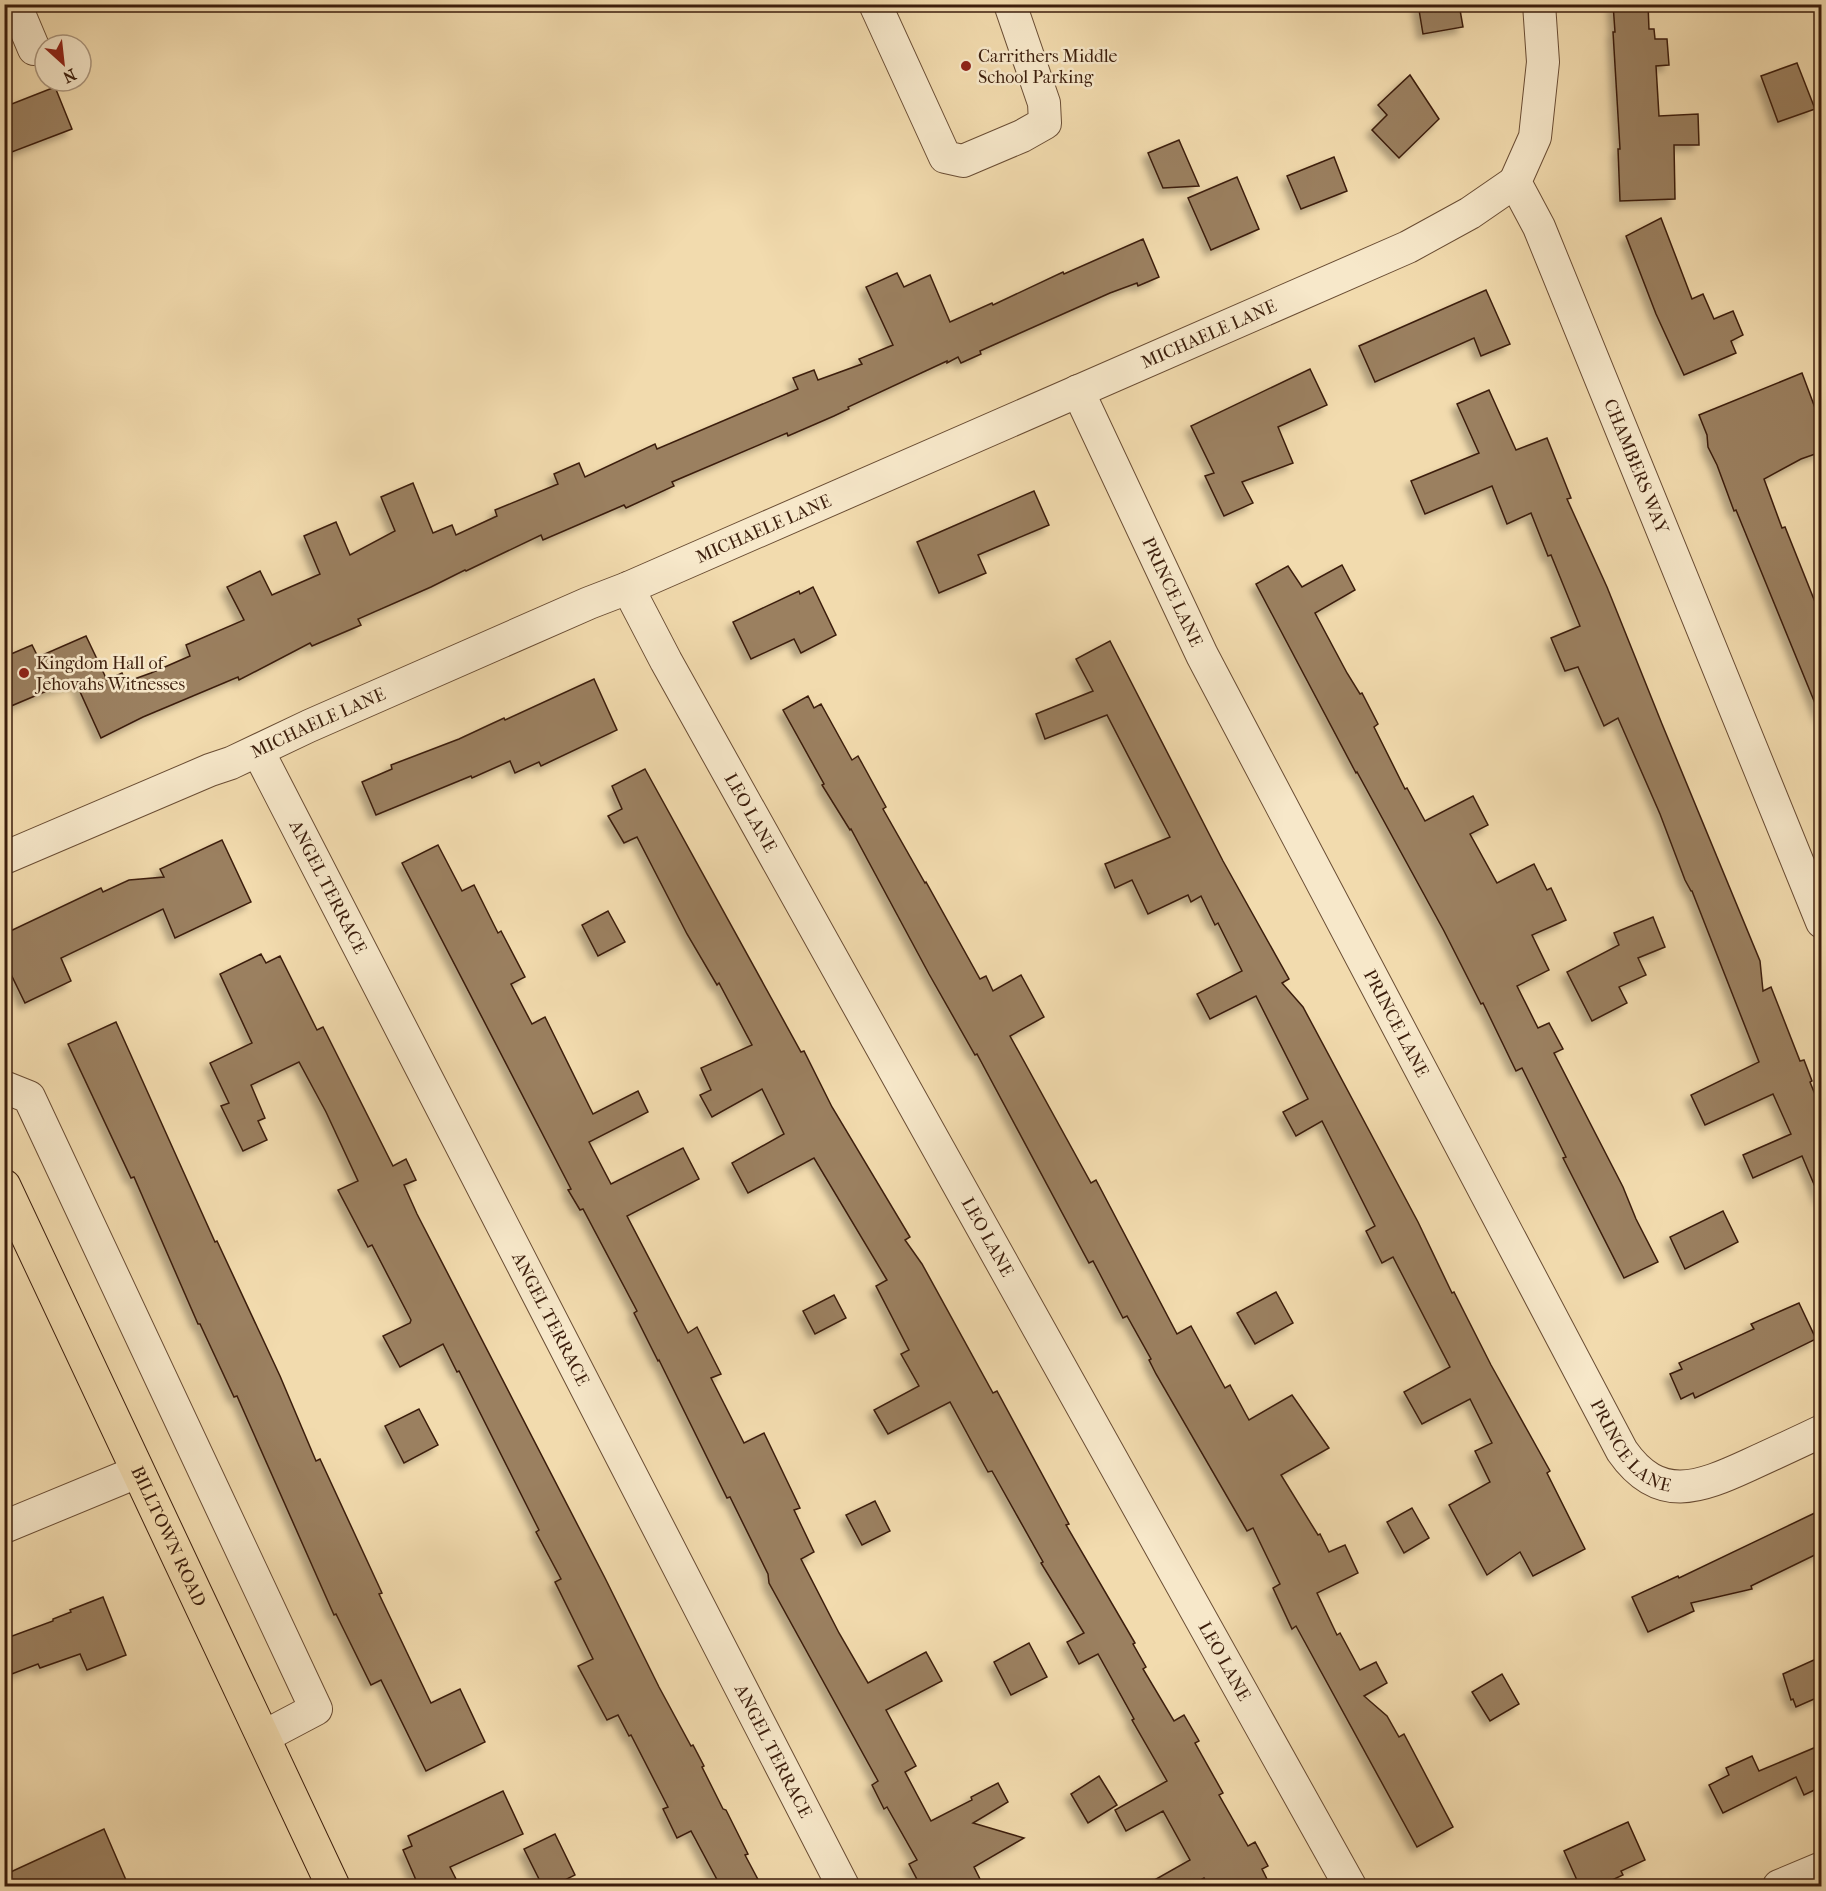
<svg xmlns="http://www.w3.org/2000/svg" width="1826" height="1891" viewBox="0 0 1826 1891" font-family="'IM FELL French Canon',serif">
<defs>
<filter id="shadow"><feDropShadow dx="-5.5" dy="5.5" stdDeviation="3" flood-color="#0004"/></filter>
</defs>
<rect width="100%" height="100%" fill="#f2dbae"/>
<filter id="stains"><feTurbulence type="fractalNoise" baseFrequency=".00333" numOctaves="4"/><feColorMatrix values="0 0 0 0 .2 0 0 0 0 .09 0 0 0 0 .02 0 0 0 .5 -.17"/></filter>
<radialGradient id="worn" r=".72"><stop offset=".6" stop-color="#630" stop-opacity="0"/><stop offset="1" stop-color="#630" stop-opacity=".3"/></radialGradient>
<g fill="#9b8060" stroke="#3c1e0c" stroke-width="1.5" filter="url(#shadow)">
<polygon points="1418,4 1459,4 1463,27 1423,34"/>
<polygon points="1613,4 1648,4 1649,29 1654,29 1655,39 1667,39 1669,65 1656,66 1659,116 1698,114 1699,145 1674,145 1675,199 1620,201 1618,149 1620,149 1613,32 1615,32"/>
<polygon points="1797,63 1815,109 1778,122 1761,76"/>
<polygon points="1410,75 1439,119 1399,158 1372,130 1387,115 1378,105"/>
<polygon points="55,87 72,129 4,155 4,107"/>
<polygon points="1179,140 1199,186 1163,188 1148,153"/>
<polygon points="1334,157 1347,191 1301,209 1287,176"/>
<polygon points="1237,177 1259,229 1211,250 1188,198"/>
<polygon points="1661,218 1692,299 1703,294 1714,319 1733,311 1743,335 1731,341 1736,353 1684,375 1656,314 1626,236"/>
<polygon points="1143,239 1159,277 1138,286 1137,283 1110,293 980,351 981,354 961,363 958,357 947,363 947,361 848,407 849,409 834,416 788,436 787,433 672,482 674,486 626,508 624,505 543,540 541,535 466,571 465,570 431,587 358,619 361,625 312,646 310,643 239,680 238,677 143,717 101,738 76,683 49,690 4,709 4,657 32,645 38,657 86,636 107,680 122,673 126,682 151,673 190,656 186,645 244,620 227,587 260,571 272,595 320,574 304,536 336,522 350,555 395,531 381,497 413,483 433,533 452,525 456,535 497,516 495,510 558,484 554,474 579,463 585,477 655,444 657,449 798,389 793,378 814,370 818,380 862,364 859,359 893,345 866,287 897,273 904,287 930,275 950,322 992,303 993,305 1063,272 1064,274"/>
<polygon points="1486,290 1510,344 1481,356 1474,338 1375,382 1359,346"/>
<polygon points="1310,369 1327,405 1278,427 1293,463 1242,482 1253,503 1224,516 1205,476 1214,473 1191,426"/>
<polygon points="1802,373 1821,424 1821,452 1801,459 1764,479 1782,528 1785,527 1821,617 1821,718 1736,510 1734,511 1717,465 1708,447 1707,435 1699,415"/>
<polygon points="1489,390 1516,450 1547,438 1571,498 1567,499 1607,587 1662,724 1760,961 1763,991 1771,987 1800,1061 1804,1060 1812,1081 1810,1082 1821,1109 1821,1201 1802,1156 1753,1178 1743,1155 1791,1134 1773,1094 1705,1125 1691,1095 1759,1062 1692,891 1691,891 1685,880 1660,814 1618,718 1604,726 1578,667 1565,671 1551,638 1580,626 1551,555 1548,556 1531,513 1507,524 1492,486 1425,514 1411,481 1479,453 1457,404"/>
<polygon points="1034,491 1049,525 978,555 986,573 939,593 917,542"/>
<polygon points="1342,565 1355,590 1315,613 1347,673 1360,694 1362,693 1378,724 1374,727 1405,789 1407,788 1425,821 1473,796 1488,825 1470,834 1497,883 1534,864 1547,890 1551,888 1566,920 1532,935 1549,970 1517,986 1538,1028 1549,1023 1563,1049 1554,1053 1623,1187 1636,1219 1658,1262 1624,1278 1563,1158 1566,1157 1522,1068 1516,1071 1483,1003 1481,1004 1444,931 1357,772 1356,773 1256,584 1288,566 1302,587"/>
<polygon points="813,587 836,635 801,653 794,639 751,659 733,622 799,591 800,594"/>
<polygon points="1110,641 1223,861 1289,979 1282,983 1303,1007 1418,1222 1452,1293 1454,1292 1491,1365 1550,1471 1547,1473 1585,1549 1533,1576 1520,1552 1487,1575 1449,1505 1490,1482 1475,1451 1492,1443 1470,1399 1422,1424 1404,1392 1450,1367 1393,1257 1382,1263 1366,1231 1375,1226 1322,1121 1296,1136 1283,1112 1308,1099 1256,996 1210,1019 1197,994 1242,971 1218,923 1215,925 1201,896 1191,902 1188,895 1148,914 1132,880 1115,888 1105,864 1170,837 1107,715 1045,739 1036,714 1093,691 1076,659"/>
<polygon points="594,679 617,730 541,766 539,762 515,773 510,761 472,778 471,776 376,815 362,782 392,769 391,765 459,739 504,718 505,720"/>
<polygon points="808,696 814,708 821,704 852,760 858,756 886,807 883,809 925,883 926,882 980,979 986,976 993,991 1021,975 1044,1017 1010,1036 1091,1183 1096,1180 1177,1334 1191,1326 1225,1388 1230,1385 1249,1420 1292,1395 1329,1448 1281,1475 1318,1535 1320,1534 1329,1552 1345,1545 1358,1573 1317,1593 1337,1635 1340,1633 1360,1670 1376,1662 1387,1683 1364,1696 1387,1716 1399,1737 1404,1734 1453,1827 1417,1847 1296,1626 1292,1629 1273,1588 1280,1584 1253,1528 1247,1531 1156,1374 1149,1360 1151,1359 1127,1316 1123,1318 1093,1261 1089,1263 977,1054 975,1055 929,974 851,829 850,830 822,785 824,784 783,710"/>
<polygon points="645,769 801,1052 804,1051 832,1107 910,1237 905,1240 922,1264 993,1393 997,1391 1069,1524 1066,1525 1135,1643 1133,1644 1146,1667 1143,1669 1174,1721 1184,1715 1199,1741 1195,1743 1223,1793 1219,1795 1248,1846 1255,1842 1268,1866 1262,1869 1271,1887 1209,1887 1204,1878 1188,1887 1142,1887 1190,1860 1163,1811 1126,1831 1115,1810 1167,1781 1132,1720 1134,1719 1098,1654 1079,1664 1067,1642 1084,1633 1041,1563 1043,1562 992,1471 988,1472 950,1402 888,1434 874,1410 919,1386 901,1354 909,1350 876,1286 887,1280 814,1158 748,1193 732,1163 784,1134 762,1089 712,1117 700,1095 711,1090 701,1068 752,1045 719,983 717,985 687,934 637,837 624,843 608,816 622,809 612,786"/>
<polygon points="222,840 251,902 175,938 163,909 61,958 71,981 25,1003 4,960 4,934 101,888 103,892 129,880 164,877 160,869"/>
<polygon points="438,845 462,891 474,885 498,933 501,931 525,977 511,984 532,1024 545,1017 593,1114 638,1091 648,1112 589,1142 611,1184 683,1148 699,1179 627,1216 688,1333 697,1327 721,1374 711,1378 744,1443 764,1433 800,1508 794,1510 814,1552 801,1559 839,1633 868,1683 926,1652 942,1681 886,1710 916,1766 905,1772 931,1821 972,1800 971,1797 998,1783 1008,1802 973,1823 1024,1838 974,1867 984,1887 921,1887 909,1864 917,1860 887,1807 884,1809 872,1785 878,1781 769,1583 768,1574 730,1497 727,1498 659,1360 658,1361 634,1313 637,1311 583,1209 580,1210 568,1190 571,1189 402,863"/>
<polygon points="608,911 625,942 598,956 582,925"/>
<polygon points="1653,917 1665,947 1638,958 1646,975 1619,987 1627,1003 1592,1021 1567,972 1619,945 1614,933"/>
<polygon points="261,954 266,963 280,956 317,1030 323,1027 393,1166 406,1159 416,1180 404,1185 417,1214 605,1578 659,1687 691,1746 693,1745 704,1766 702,1767 723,1809 726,1810 748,1854 745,1855 762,1887 721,1887 691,1831 677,1838 663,1809 668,1807 631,1735 629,1736 618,1715 607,1720 578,1666 593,1659 555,1582 561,1579 536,1532 539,1530 459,1371 457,1372 443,1344 400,1367 383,1336 410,1323 411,1320 372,1245 368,1247 338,1190 358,1181 326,1112 299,1062 251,1085 265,1118 258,1121 267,1140 243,1151 221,1106 229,1103 210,1063 252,1043 220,974"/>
<polygon points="116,1022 215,1242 217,1241 280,1376 316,1461 320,1459 382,1593 379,1594 431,1703 460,1689 485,1742 426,1771 381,1680 371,1685 336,1614 334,1615 237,1396 234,1397 200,1324 198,1324 134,1177 131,1178 68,1044"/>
<polygon points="1723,1211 1738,1242 1685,1269 1670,1237"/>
<polygon points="1276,1292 1293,1323 1255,1344 1237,1313"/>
<polygon points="834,1295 846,1318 815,1334 803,1311"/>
<polygon points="1799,1303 1816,1339 1695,1398 1693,1393 1681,1399 1670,1374 1682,1369 1679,1363 1754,1329 1751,1324"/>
<polygon points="419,1409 438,1445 404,1463 385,1426"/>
<polygon points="875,1501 890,1531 862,1545 846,1515"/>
<polygon points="1412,1508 1429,1538 1404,1553 1387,1522"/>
<polygon points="1821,1510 1821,1552 1751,1586 1752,1589 1691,1603 1694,1611 1648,1632 1632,1597 1678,1576 1679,1578"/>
<polygon points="103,1597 126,1655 87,1670 80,1654 40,1668 38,1664 4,1677 4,1639 53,1621 53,1619 71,1612 70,1610"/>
<polygon points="1029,1643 1047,1677 1011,1695 994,1662"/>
<polygon points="1816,1659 1821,1671 1821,1696 1796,1707 1793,1699 1791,1700 1783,1674"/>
<polygon points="1502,1674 1519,1704 1490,1721 1472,1692"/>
<polygon points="1821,1745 1821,1787 1804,1795 1796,1777 1723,1813 1709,1785 1729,1775 1726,1768 1752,1756 1759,1771"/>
<polygon points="1099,1776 1117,1805 1088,1823 1071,1794"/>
<polygon points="503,1791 523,1834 450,1867 456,1879 441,1887 419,1887 403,1850 412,1846 408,1836"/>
<polygon points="1628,1822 1645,1860 1621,1871 1623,1875 1597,1887 1580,1887 1564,1851"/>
<polygon points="104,1829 129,1887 4,1887 4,1875"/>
<polygon points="555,1834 575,1875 551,1887 543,1887 524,1849"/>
</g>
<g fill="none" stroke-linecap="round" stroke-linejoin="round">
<defs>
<g id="minor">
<polyline points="15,4 34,49"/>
<polyline points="875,4 945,157 963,161 1022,136 1045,123 1044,103 1010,4"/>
<path id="s1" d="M1539 4 1543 62 1535 137 1515 182 1539 227 1822 922"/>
<path id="s2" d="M1078 391 1202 655 1622 1451C1659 1504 1699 1488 1749 1465 1773 1454 1797 1443 1822 1431"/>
<path id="s3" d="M628 588 666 661 1350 1886"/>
<path id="s4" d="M258 751 843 1886"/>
<path id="s5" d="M4 858 210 770 231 763 309 726 589 603 628 588 1408 247 1470 213 1515 182"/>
<polyline points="4,1087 29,1097 316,1709 263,1737"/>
<polyline points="4,1527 137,1472"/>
<polyline points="1779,1886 1822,1868"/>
</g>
<g id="major">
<path id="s6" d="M4 1186 333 1886"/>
</g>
</defs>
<use href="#minor" stroke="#6a4d34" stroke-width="34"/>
<use href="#major" stroke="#3c1e0c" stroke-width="35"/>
<use href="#minor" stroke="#f7e8ca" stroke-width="32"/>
<use href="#major" stroke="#f2dbae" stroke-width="33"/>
</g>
<g fill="#8f2418" stroke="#f7e8ca" stroke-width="2">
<circle cx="966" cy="66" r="6"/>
<circle cx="24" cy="673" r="6"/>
</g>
<g text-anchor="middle" stroke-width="5" stroke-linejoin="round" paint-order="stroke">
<g font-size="18" fill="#3c1e0c" stroke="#f7e8ca" text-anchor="start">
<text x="978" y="62">Carrithers Middle<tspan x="978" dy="21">School Parking</tspan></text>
<text x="36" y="669">Kingdom Hall of<tspan x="36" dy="21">Jehovahs Witnesses</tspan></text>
</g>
<g font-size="18" fill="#3c1e0c" stroke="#f7e8ca">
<text dy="6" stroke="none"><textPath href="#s5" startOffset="1314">MICHAELE LANE</textPath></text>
<text dy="6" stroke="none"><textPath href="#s1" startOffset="492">CHAMBERS WAY</textPath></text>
<text dy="6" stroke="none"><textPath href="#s5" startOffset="828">MICHAELE LANE</textPath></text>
<text dy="6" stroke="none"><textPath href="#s2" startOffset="222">PRINCE LANE</textPath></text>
<text dy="6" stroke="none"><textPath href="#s5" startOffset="342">MICHAELE LANE</textPath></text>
<text dy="6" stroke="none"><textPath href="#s3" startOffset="256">LEO LANE</textPath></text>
<text dy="6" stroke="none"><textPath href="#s4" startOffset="153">ANGEL TERRACE</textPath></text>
<text dy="6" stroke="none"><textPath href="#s2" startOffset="708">PRINCE LANE</textPath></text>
<text dy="6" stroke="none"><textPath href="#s3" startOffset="742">LEO LANE</textPath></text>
<text dy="6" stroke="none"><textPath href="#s4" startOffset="639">ANGEL TERRACE</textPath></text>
<text dy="6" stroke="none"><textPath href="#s2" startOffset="1194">PRINCE LANE</textPath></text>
<text dy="6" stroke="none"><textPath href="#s6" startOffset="387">BILLTOWN ROAD</textPath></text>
<text dy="6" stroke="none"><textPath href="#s3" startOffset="1228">LEO LANE</textPath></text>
<text dy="6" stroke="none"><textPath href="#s4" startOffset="1125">ANGEL TERRACE</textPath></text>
</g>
</g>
<rect width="1826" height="1891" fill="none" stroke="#f2dbae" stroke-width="24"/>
<rect x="6" y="6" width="1814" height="1879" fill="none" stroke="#3c1e0c" stroke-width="3"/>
<rect x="12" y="12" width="1802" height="1867" fill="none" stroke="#3c1e0c" stroke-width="1.5"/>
<g transform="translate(63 63) rotate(153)"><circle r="28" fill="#f7e8ca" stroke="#ac977e" stroke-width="1.5"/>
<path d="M0-4.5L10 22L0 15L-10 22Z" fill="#8f2418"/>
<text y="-9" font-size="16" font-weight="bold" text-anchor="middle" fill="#3c1e0c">N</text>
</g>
<rect width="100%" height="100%" filter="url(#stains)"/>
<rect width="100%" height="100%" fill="url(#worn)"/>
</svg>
